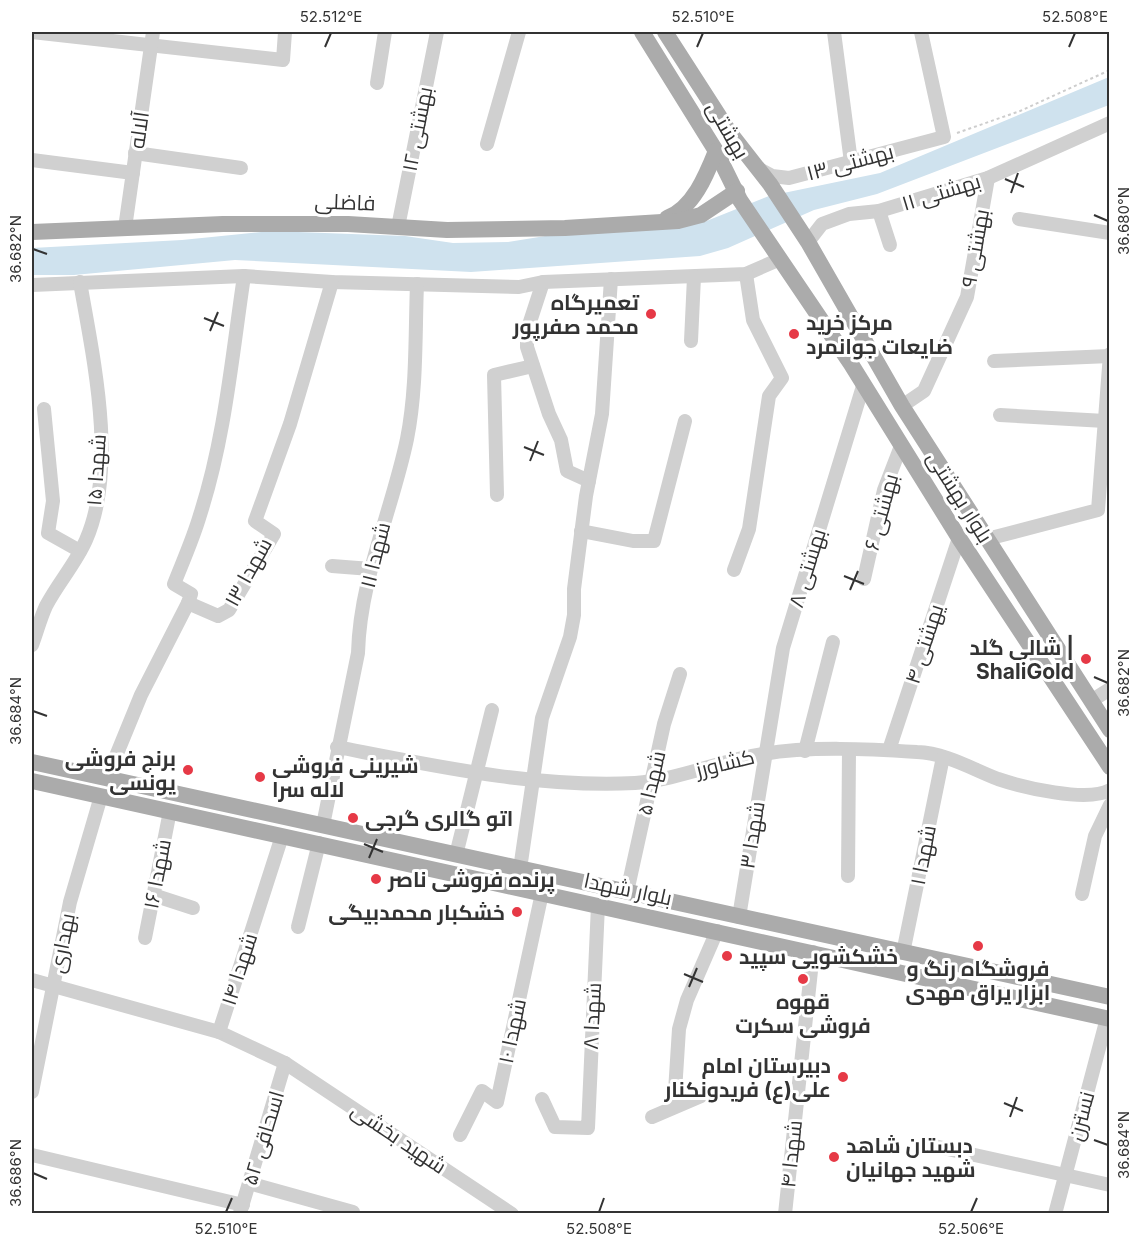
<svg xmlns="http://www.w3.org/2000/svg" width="1141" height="1245" font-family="Inter,Cairo,sans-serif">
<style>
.water{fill:#cfe2ee}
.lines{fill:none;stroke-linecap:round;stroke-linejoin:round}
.path{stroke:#cdcdcd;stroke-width:2;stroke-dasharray:3 3;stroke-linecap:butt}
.minor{stroke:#d0d0d0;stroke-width:14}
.major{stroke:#ababab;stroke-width:16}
.ticks{fill:none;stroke:#333;stroke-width:2}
.poi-dot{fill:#e63946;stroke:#fff;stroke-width:2}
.labels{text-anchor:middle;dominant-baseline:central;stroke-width:6;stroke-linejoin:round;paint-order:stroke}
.street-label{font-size:21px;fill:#333;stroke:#fff}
.poi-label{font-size:21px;font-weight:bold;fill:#333;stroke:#fff;text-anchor:start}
.neatline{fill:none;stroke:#333;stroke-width:2}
.ticks-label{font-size:15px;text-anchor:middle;fill:#333}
</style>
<rect width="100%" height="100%" fill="#fff"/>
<path class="water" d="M 1109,77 L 1109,105 L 877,194 L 814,210 L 728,248 L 700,256 L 471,272 L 235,260 L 74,275 L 32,275 L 32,248 L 182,240 L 271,231 L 405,236 L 453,243 L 508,242 L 564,233 L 704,222 L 769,196 L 880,173 Z"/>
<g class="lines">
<path class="path" d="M 957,133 L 1020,111 L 1110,70"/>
<g class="minor">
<path d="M 32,32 L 283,60 L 285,32"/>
<path d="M 834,32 L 851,162"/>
<path d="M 377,83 L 385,32"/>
<path d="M 487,144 L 519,32"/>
<path d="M 135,153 L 241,168"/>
<path d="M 32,160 L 133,173"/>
<path d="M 759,169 L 772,176 L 789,178 L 944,137 L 921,32"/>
<path d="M 879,211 L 890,245"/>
<path d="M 1019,219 L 1110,233"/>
<path d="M 398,227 L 437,32"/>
<path d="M 125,228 L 153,32"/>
<path d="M 808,242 L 822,224 L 849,214 L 879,211 L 988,178 L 1110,123"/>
<path d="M 543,282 L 527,331 L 527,347 L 549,414 L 561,440 L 567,471 L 589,481"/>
<path d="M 32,285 L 244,276 L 332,282 L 519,287 L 543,282 L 746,274 L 780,259"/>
<path d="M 691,341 L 694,277"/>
<path d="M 994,361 L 1110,356"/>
<path d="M 902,406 L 924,391 L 967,297 L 988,178"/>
<path d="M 44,409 L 53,501 L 48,533 L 80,551"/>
<path d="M 1000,415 L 1105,421"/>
<path d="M 497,495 L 494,375 L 533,366"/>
<path d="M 581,531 L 633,541 L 654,541 L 685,421"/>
<path d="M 987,539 L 1098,510 L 1110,354"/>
<path d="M 332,566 L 371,569"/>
<path d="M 734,570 L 749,529 L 769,396 L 782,378 L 753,320 L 746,274"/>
<path d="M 864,579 L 884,490 L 901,446"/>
<path d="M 188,603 L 191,594 L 174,584 C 183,561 193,539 200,515 C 225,438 232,356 244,276"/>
<path d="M 32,645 C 37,632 40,619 46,606 C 58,583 76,563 86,540 C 118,467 93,357 80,282"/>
<path d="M 1091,701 L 1110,689"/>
<path d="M 337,747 C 435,766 535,788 635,783 C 677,780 719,761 763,754 C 810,746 869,749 917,752 C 946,753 972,769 998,779 C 1022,787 1087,803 1110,790"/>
<path d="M 889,750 L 959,538"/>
<path d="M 805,751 L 833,642"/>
<path d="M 107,778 L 141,695 L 188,603 L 218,616 L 229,610 L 274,534 L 255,521 L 290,424 L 332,282"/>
<path d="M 323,825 L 358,653 C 360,578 392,511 407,439 C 417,389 415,335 417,284"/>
<path d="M 282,836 L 219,1032 L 285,1063 L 512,1214"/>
<path d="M 456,855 L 492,710"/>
<path d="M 520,869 L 542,718 L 570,637 L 574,615 L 574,589 L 586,496 L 602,414 L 611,279"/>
<path d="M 848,876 L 849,750"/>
<path d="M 627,892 L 664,724 L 680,674"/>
<path d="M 1082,894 L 1095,836 L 1110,805"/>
<path d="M 153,895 L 193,908"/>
<path d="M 739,917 L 783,648 L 863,386"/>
<path d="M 298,927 L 319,843"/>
<path d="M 145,938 L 170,811"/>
<path d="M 903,953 L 943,757"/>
<path d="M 32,980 L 219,1032"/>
<path d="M 32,1092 L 70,902 L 101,796"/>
<path d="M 542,1099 L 555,1127 L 588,1128 L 598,905"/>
<path d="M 674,1107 L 679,1029 L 687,1000 L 717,931"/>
<path d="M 652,1117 L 701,1096"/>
<path d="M 460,1135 L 482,1091 L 497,1102 L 542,893"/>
<path d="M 925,1144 L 1110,1185"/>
<path d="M 32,1155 L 243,1205"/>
<path d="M 249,1183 L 353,1212"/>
<path d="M 240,1213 L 285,1063"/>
<path d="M 785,1214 L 813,952"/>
<path d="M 1055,1214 L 1107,1018"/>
</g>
<g class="major">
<path d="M 642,32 L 716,151 L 740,200 L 851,364 L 959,538 L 1110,767"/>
<path d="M 665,32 L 730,133 L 770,184 L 808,242 L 902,406 L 1110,730"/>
<path d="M 667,218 C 693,208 706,176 716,151"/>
<path d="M 32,232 L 223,224 L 348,224 L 447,230 L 565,228 L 678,221 L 701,215 L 737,191"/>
<path d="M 32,762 L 1110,997"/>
<path d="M 32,781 L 1110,1019"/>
</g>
</g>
<path class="ticks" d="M 325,47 L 331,33M 697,47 L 703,33M 1069,47 L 1075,33M 1005,179 L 1024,187M 1011,193 L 1018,173M 1094,215 L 1108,221M 33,249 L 47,254M 204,318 L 224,326M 210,331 L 218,312M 524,447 L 544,455M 530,461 L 538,441M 844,576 L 864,584M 850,590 L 858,571M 1094,677 L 1108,683M 33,711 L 47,716M 364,844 L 383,852M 369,858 L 377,839M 684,974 L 703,982M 689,987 L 697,968M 1004,1103 L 1023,1111M 1010,1117 L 1017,1097M 1094,1140 L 1108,1145M 33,1173 L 47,1179M 226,1212 L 232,1198M 599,1212 L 604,1198M 971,1212 L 977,1198"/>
<g class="poi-dot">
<circle cx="651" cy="314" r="6"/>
<circle cx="794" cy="334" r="6"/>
<circle cx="1086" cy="659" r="6"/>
<circle cx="188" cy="770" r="6"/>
<circle cx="260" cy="777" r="6"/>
<circle cx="353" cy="818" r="6"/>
<circle cx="376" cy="879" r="6"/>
<circle cx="517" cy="912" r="6"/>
<circle cx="978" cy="946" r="6"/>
<circle cx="727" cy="956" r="6"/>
<circle cx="803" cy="979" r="6"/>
<circle cx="843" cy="1077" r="6"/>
<circle cx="834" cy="1157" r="6"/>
</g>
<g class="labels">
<g class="street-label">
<text transform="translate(417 129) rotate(-79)">بهشتی ۱۲</text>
<text transform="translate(139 130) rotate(-82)">آلاله</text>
<text transform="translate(728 130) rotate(60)">بهشتی</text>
<text transform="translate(850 162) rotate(-15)">بهشتی ۱۳</text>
<text transform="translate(941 192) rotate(-17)">بهشتی ۱۱</text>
<text transform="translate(345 202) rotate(2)">فاضلی</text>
<text transform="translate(975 248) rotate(-80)">بهشتی ۹</text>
<text transform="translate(96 470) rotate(-86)">شهدا ۱۵</text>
<text transform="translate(960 497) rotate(58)">بلوار بهشتی</text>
<text transform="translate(881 512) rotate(-75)">بهشتی ۶</text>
<text transform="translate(375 555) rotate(-76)">شهدا ۱۱</text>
<text transform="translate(807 568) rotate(-73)">بهشتی ۸</text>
<text transform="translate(248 572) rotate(-61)">شهدا ۱۳</text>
<text transform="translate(924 644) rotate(-72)">یهشتی ۴</text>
<text transform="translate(725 763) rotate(-14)">کشاورز</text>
<text transform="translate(651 783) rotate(-77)">شهدا ۵</text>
<text transform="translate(752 835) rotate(-81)">شهدا ۳</text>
<text transform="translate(923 855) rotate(-79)">شهدا ۱</text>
<text transform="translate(157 874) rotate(-79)">شهدا ۱۶</text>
<text transform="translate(628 889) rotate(12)">بلوار شهدا</text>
<text transform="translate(62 943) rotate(-79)">بهداری</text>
<text transform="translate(239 969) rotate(-72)">شهدا ۱۴</text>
<text transform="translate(592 1016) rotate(-87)">شهدا ۸</text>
<text transform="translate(512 1031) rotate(-78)">شهدا ۱۰</text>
<text transform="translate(1081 1116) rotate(-75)">نسترن</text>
<text transform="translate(263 1138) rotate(-73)">اسحاقی ۵۲</text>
<text transform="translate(399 1138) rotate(34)">شهید بخشی</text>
<text transform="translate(791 1154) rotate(-84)">شهدا ۴</text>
</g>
<g class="poi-label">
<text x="639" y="302" text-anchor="end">تعمیرگاه<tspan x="639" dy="24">محمد صفرپور</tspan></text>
<text x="806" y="322">مرکز خرید<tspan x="806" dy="24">ضایعات جوانمرد</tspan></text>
<text x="1074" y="647" text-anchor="end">شالی گلد |<tspan x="1074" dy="24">ShaliGold</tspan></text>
<text x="176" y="758" text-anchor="end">برنج فروشی<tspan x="176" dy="24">یونسی</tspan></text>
<text x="272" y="765">شیرینی فروشی<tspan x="272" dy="24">لاله سرا</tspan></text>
<text x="365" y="818">اتو گالری گرجی</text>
<text x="388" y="879">پرنده فروشی ناصر</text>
<text x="505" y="912" text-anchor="end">خشکبار محمدبیگی</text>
<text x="739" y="956">خشکشویی سپید</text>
<text x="978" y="968" text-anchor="middle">فروشگاه رنگ و<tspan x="978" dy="24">ابزار یراق مهدی</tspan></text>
<text x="803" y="1001" text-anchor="middle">قهوه<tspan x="803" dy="24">فروشی سکرت</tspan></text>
<text x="831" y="1065" text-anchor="end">دبیرستان امام<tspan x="831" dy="24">علی(ع) فریدونکنار</tspan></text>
<text x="846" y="1145">دبستان شاهد<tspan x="846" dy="24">شهید جهانیان</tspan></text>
</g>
</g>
<rect width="1141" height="1245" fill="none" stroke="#ffffff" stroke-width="66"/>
<rect x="33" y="33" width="1075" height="1179" class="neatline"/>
<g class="ticks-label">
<text x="331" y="22">52.512°E</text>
<text x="703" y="22">52.510°E</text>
<text x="1075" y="22">52.508°E</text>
<text transform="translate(1124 221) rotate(-90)" y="5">36.680°N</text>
<text transform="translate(16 249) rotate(-90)" y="5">36.682°N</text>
<text transform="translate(1124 683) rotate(-90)" y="5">36.682°N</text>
<text transform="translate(16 711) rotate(-90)" y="5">36.684°N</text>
<text transform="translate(1124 1145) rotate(-90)" y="5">36.684°N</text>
<text transform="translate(16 1173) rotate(-90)" y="5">36.686°N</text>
<text x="226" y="1234">52.510°E</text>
<text x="599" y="1234">52.508°E</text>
<text x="971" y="1234">52.506°E</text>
</g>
</svg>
